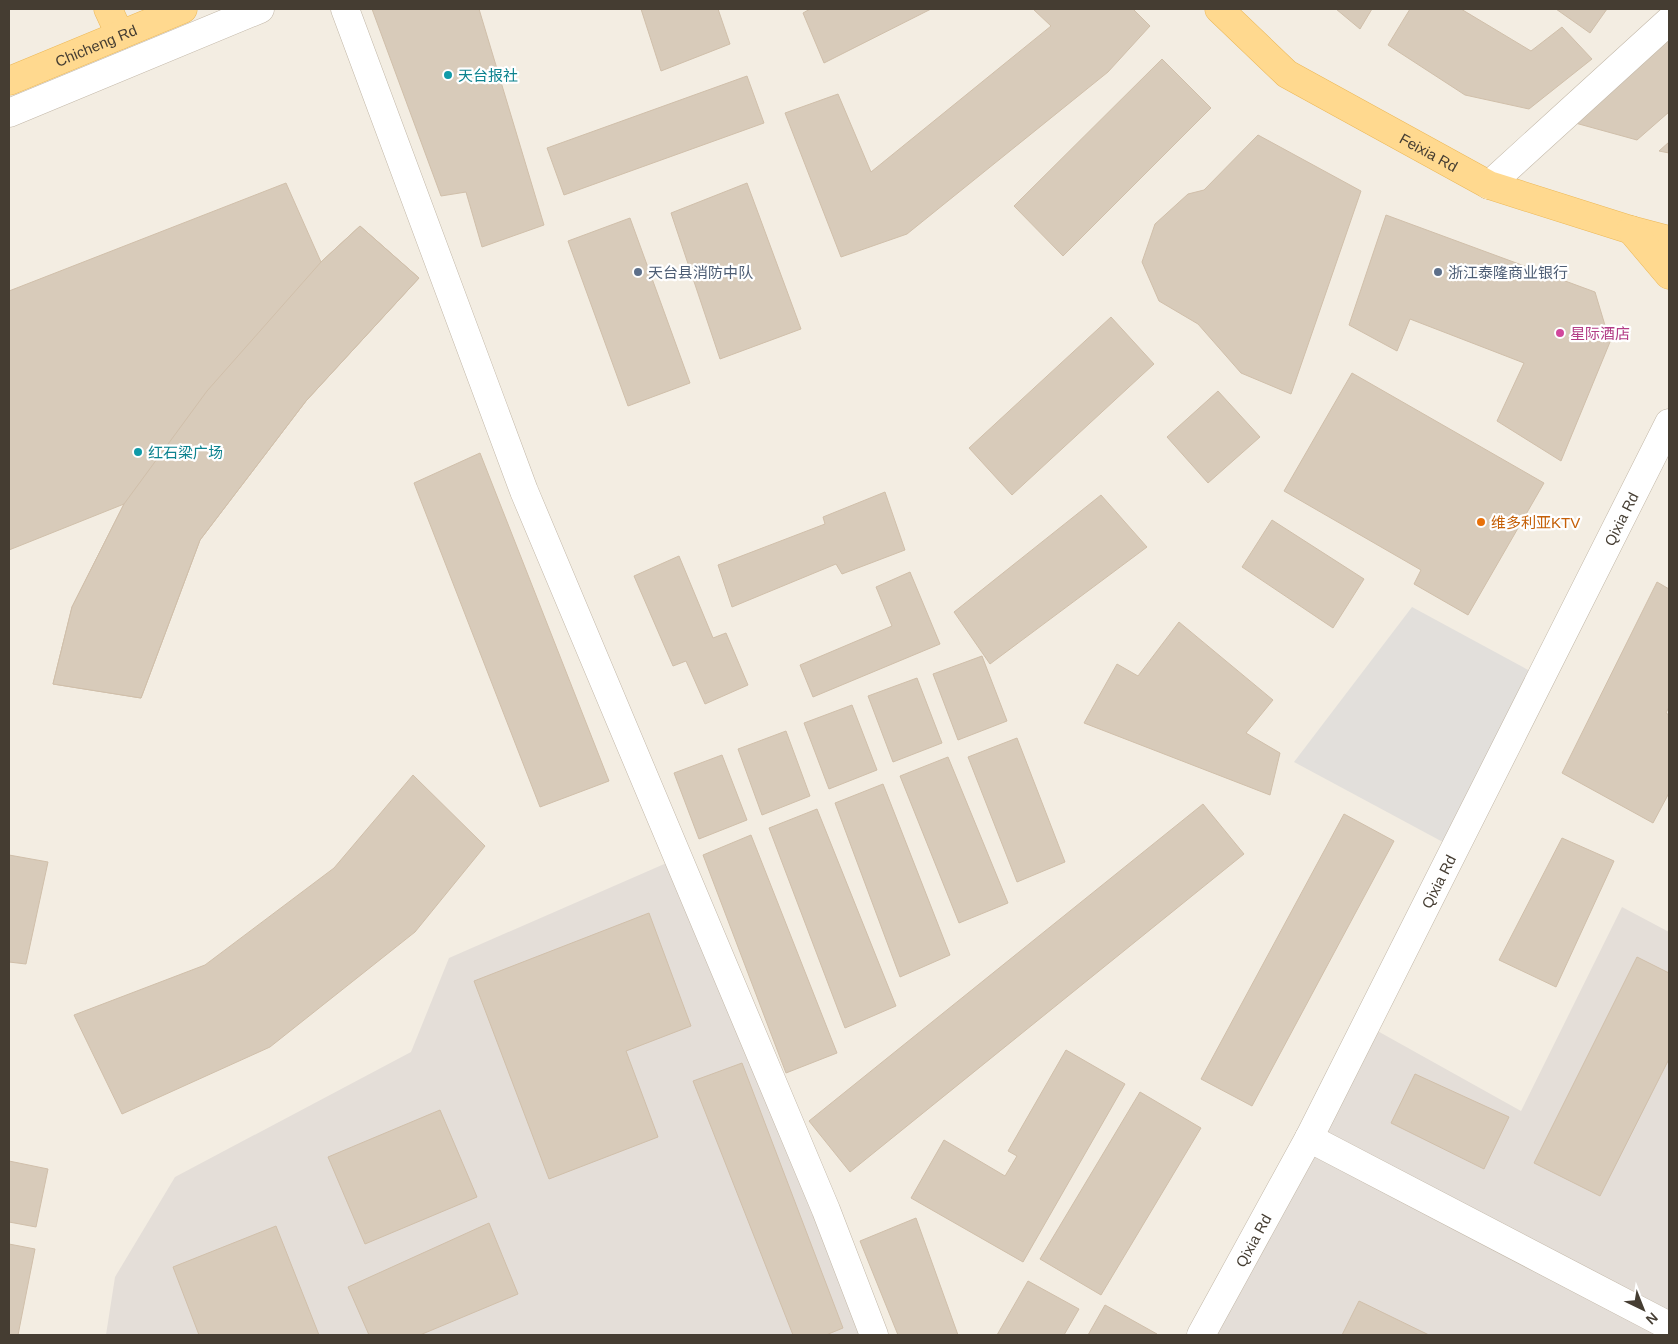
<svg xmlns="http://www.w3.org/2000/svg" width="1678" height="1344" font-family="Helvetica,'Noto Sans SC',sans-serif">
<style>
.industrial{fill:#e4ded8}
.parking{fill:#e2dfdb}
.building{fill:#d8cbba;stroke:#d0bfaa}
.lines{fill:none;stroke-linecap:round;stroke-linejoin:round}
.minor-casing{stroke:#c2b7a7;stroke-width:29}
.major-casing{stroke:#ecb857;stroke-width:29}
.minor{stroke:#fff;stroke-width:28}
.major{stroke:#ffd98f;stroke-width:28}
.culture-dot{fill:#0f9aa8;stroke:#fff;stroke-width:2}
.service-dot{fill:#5c6f8a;stroke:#fff;stroke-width:2}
.hotel-dot{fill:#d1479c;stroke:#fff;stroke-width:2}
.food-dot{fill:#e8710a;stroke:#fff;stroke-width:2}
.labels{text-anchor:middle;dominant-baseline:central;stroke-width:4.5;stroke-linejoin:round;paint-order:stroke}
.street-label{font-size:15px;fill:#453d32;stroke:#fff}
.culture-label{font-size:15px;fill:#0d838f;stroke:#fff;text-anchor:start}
.service-label{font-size:15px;fill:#4e5e75;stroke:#fff;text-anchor:start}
.hotel-label{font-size:15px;fill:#b23c85;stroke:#fff;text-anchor:start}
.food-label{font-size:15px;fill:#c56008;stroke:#fff;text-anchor:start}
</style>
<rect width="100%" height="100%" fill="#f3ede2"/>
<g class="industrial">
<path d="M 678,858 L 869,1335 L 106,1335 L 115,1277 L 175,1177 L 411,1052 L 449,958 Z"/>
<path d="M 1622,907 L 1669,932 L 1669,1335 L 1201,1335 L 1365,1024 L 1521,1111 Z"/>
</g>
<path class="parking" d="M 1412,607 L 1541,677 L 1454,848 L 1294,762 Z"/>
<g class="building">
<path d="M 372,9 L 479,9 L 544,225 L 482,247 L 466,192 L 441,196 Z"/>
<path d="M 641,9 L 718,9 L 730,44 L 661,71 Z"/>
<path d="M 810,9 L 931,9 L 824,63 L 803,13 Z"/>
<path d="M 1033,9 L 1133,9 L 1150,26 L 1108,72 L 907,234 L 841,257 L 785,113 L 838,94 L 871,172 L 1051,26 Z"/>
<path d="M 1336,9 L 1372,9 L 1360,29 Z"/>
<path d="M 1410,9 L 1461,9 L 1531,51 L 1562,27 L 1592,59 L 1529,109 L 1465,95 L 1388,45 Z"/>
<path d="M 1556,9 L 1607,9 L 1590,33 Z"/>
<path d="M 1669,34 L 1669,112 L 1637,140 L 1568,121 Z"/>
<path d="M 1162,59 L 1211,108 L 1063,256 L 1014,206 Z"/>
<path d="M 747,76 L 764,123 L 564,195 L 547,148 Z"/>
<path d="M 1258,135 L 1361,191 L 1291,394 L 1241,373 L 1198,324 L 1159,301 L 1142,262 L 1155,224 L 1188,194 L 1204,190 Z"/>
<path d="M 1669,142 L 1669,153 L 1659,151 Z"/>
<path d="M 286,183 L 321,262 L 360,226 L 419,278 L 306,401 L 200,540 L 141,698 L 53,684 L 72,607 L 124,504 L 9,550 L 9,291 Z"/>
<path d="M 747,183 L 801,329 L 720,359 L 671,213 Z"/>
<path d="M 1386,215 L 1595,292 L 1610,342 L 1561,461 L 1497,421 L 1524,363 L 1410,319 L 1397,351 L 1349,325 Z"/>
<path d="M 630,218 L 690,383 L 628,406 L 568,241 Z"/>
<path d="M 360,226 L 419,278 L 306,401 L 200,540 L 141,698 L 53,684 L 72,607 L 124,504 L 207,391 L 321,262 Z"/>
<path d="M 1111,317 L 1154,364 L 1012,495 L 969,448 Z"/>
<path d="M 1352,373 L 1544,483 L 1468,615 L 1414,584 L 1421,570 L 1284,491 Z"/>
<path d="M 1218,391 L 1260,437 L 1208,483 L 1167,437 Z"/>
<path d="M 480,453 L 609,781 L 540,807 L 414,483 Z"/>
<path d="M 885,492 L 905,550 L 842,574 L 836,564 L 732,607 L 718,565 L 825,524 L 823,517 Z"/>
<path d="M 1101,495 L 1147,547 L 990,664 L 954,612 Z"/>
<path d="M 1272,520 L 1364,579 L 1333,628 L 1242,567 Z"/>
<path d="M 679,556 L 713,638 L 726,633 L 748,685 L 705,704 L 686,661 L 673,666 L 634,576 Z"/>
<path d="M 910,572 L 940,644 L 813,697 L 800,665 L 892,626 L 876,587 Z"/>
<path d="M 1657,582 L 1669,589 L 1669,707 L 1666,713 L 1669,715 L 1669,793 L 1653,823 L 1562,773 Z"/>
<path d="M 1179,622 L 1273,700 L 1246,733 L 1280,753 L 1270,795 L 1084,723 L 1117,664 L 1138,676 Z"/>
<path d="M 982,656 L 1007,721 L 958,740 L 933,674 Z"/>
<path d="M 917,678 L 942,743 L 893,762 L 868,696 Z"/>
<path d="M 852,705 L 877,770 L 829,789 L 804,723 Z"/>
<path d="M 786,731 L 810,796 L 762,815 L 738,749 Z"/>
<path d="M 1017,738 L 1065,862 L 1017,882 L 968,757 Z"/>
<path d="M 722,755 L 747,820 L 699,839 L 674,773 Z"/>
<path d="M 948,757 L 1008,903 L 959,923 L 900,776 Z"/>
<path d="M 413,775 L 485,846 L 415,932 L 270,1047 L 122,1114 L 74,1015 L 205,965 L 334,868 Z"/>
<path d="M 883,784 L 950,955 L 900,977 L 835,803 Z"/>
<path d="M 1203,804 L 1244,854 L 850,1172 L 809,1121 Z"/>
<path d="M 817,809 L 896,1006 L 845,1028 L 769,828 Z"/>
<path d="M 1344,814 L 1394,841 L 1252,1106 L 1201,1079 Z"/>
<path d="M 751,835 L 837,1053 L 786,1073 L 703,855 Z"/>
<path d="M 1562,838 L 1614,861 L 1556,987 L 1499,960 Z"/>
<path d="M 9,855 L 48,862 L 26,964 L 9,962 Z"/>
<path d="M 649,913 L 691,1026 L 626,1051 L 658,1137 L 549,1179 L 474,981 Z"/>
<path d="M 1637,957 L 1669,973 L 1669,1059 L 1600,1196 L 1534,1163 Z"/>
<path d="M 1066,1050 L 1125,1084 L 1023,1262 L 911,1198 L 944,1140 L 1005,1176 L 1017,1156 L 1008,1151 Z"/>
<path d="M 742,1063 L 843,1328 L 826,1335 L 793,1335 L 693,1081 Z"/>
<path d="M 1415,1074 L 1509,1117 L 1484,1169 L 1391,1123 Z"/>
<path d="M 1140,1092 L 1201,1128 L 1101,1295 L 1040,1259 Z"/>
<path d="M 440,1110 L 477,1197 L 365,1244 L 328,1157 Z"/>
<path d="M 9,1161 L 48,1169 L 36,1227 L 9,1222 Z"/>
<path d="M 916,1218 L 958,1335 L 898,1335 L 860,1241 Z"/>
<path d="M 489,1223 L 518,1294 L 420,1335 L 369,1335 L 348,1287 Z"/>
<path d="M 276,1226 L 319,1335 L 199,1335 L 173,1267 Z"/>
<path d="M 9,1244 L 35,1249 L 18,1335 L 9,1335 Z"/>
<path d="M 1028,1281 L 1079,1309 L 1064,1335 L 997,1335 Z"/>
<path d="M 1359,1301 L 1429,1335 L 1342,1335 Z"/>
<path d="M 1105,1305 L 1157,1334 L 1157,1335 L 1088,1335 Z"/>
</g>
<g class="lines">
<defs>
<g id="minor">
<path d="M 345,9 L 524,491 L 826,1210 L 874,1335"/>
<path d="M 9,113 L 260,9"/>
<path d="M 1489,185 L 1669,21"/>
<path d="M 1309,1138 L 1669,1326"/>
<path id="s1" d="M 1201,1335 L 1309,1138 L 1669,423"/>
</g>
<g id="major">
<path d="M 108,9 L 120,35"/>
<path id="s2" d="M 1219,9 L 1287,74 L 1489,185 L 1631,230 L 1669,240"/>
<path id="s3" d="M 9,81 L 183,9"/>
<path d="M 1631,230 L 1669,275"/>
</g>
</defs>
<use href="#minor" class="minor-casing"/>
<use href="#major" class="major-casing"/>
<use href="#minor" class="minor"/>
<use href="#major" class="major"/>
</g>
<g class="culture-dot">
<circle cx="448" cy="75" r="5"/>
<circle cx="138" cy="452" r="5"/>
</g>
<g class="service-dot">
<circle cx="638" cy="272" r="5"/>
<circle cx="1438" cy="272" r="5"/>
</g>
<circle class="hotel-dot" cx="1560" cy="333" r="5"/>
<circle class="food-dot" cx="1481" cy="522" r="5"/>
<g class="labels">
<g class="street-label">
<text stroke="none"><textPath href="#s3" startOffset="94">Chicheng Rd</textPath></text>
<text stroke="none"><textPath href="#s2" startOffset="256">Feixia Rd</textPath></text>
<text stroke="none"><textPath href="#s1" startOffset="918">Qixia Rd</textPath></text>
<text stroke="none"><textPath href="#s1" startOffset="512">Qixia Rd</textPath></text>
<text stroke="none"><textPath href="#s1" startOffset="108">Qixia Rd</textPath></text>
</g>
<g class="culture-label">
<text x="458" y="75">天台报社</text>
<text x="148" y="452">红石梁广场</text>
</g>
<g class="service-label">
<text x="648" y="272">天台县消防中队</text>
<text x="1448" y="272">浙江泰隆商业银行</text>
</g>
<g class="hotel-label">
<text x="1570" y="333">星际酒店</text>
</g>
<g class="food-label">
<text x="1491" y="522">维多利亚KTV</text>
</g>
</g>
<rect width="1678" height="1344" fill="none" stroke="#453d32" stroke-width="20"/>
<g transform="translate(1643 1309) rotate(137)" stroke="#ffffff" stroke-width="4" paint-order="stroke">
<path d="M0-4L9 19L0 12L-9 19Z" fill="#453d32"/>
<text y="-8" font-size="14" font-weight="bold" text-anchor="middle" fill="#453d32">N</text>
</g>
</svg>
